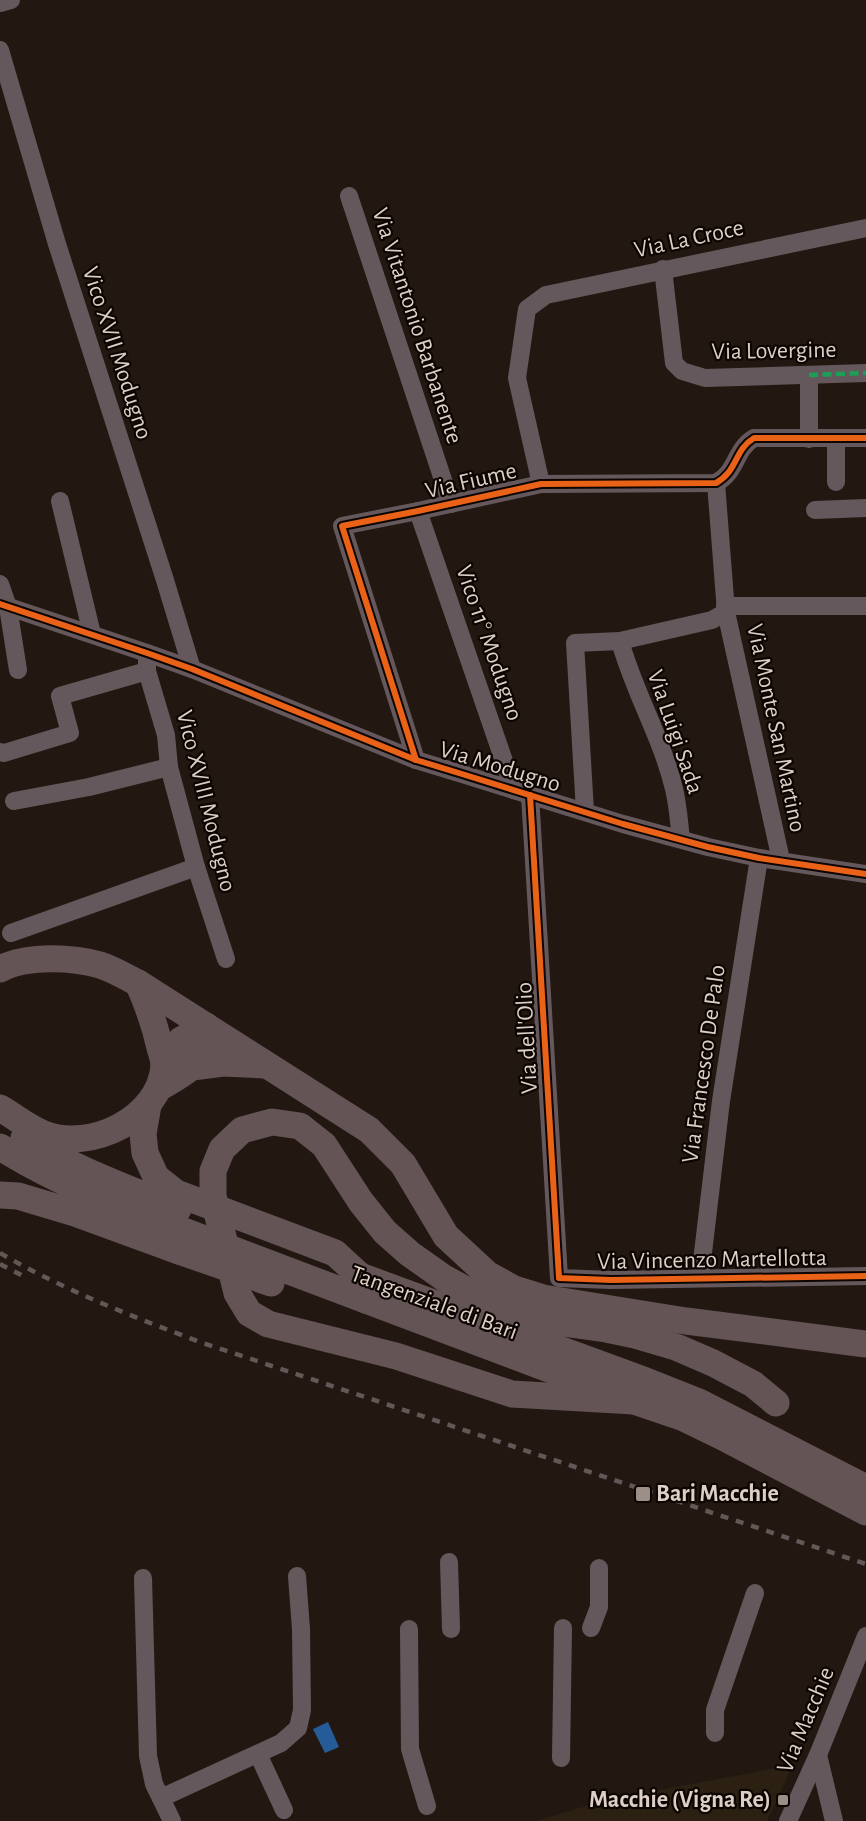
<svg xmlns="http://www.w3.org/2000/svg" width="866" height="1821" font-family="'Alegreya Sans',sans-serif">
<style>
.commercial{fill:#2b2012}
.water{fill:#265b9a}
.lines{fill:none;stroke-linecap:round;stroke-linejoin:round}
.minor{stroke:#65585c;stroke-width:18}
.highway{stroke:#645456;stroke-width:27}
.rail{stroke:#625857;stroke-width:4.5;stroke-dasharray:8 8;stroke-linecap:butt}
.highway-bridge{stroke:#645456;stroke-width:27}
.quiet{stroke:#1a9f57;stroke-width:4.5;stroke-dasharray:9 4.5;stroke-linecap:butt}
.cycleway-casing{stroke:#0c0502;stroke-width:10}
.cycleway{stroke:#ea6118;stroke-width:6}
.poi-dot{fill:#9c8f87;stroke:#0c0502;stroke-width:2}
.labels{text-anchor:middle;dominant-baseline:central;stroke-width:4.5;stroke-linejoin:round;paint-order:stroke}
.street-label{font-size:24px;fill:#ddcfc6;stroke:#0c0502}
.poi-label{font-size:24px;font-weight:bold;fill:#ddcfc6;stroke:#0c0502;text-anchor:start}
</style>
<rect width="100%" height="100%" fill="#231811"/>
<path class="commercial" d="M 793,1765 L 767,1821 L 536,1821 L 606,1800 Z"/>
<path class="water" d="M 328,1722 L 339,1747 L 325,1753 L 313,1729 Z"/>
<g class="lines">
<g class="minor">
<path d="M 0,3 L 11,0"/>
<path d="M 0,50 L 57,244 L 164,577 L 192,669"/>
<path d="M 349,196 L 451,504"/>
<path d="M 663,269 L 674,363 L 682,371 L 705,378 L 866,373"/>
<path d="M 809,375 L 809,439"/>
<path d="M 836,482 L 836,439"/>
<path d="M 716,483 L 726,612 L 781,860"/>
<path d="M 541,484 L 517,378 L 527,309 L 546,295 L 866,228"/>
<path d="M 60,501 L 92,634"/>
<path d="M 815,510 L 866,508"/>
<path d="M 418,511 L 514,790"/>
<path d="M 0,584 L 8,607 L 18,670"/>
<path d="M 0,604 L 147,653 L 192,669 L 416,760 L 462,774 L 623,824 L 708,847 L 759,858 L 866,874"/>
<path d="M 725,606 L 866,606"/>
<path d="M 620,641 C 634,692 662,738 674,789 C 678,805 679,823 681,839"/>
<path d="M 147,653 L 147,671 L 166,735 L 169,767 L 196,867 L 226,959"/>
<path d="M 0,752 L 4,753 L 70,733 L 60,696 L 147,671"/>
<path d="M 416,760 L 342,526 L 418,511 L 541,484 L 716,483 C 738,471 734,450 754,438 L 866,438"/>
<path d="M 530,795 L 559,1278 L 611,1280 L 866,1276"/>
<path d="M 14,801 L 89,787 L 169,767"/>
<path d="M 585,811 L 575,643 L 620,641 L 712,620 L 726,612"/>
<path d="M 11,933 L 196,867"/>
<path d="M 700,1278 L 721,1101 L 759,858"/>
<path d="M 449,1562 L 451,1629"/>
<path d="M 143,1578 L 148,1756 L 154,1784 L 172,1821"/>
<path d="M 591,1628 L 599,1607 L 599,1568"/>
<path d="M 409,1629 L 410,1749 L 427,1806"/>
<path d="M 715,1733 L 715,1710 L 755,1593"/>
<path d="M 258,1754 L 284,1810"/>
<path d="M 818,1755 L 834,1821"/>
<path d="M 561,1758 L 563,1628"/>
<path d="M 161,1798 L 281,1743 L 298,1728 L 302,1710 L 301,1629 L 297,1576"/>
<path d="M 788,1821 L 818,1755 L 866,1636"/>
</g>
<g class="highway">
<path d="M 0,969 C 26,955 72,957 100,965 C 113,969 126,977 138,983 L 369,1130 L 403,1164 L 446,1236 L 487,1274 L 514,1289 L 543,1298 L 686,1321 L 866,1344"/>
<path d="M 164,1065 L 181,1040 L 206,1026"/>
<path d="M 192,1067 L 223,1063 L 265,1065"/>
<path d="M 159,1088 C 177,1077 203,1065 207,1041 C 208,1037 206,1031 206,1026"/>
<path d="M 148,1105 L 143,1134 L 145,1153 L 156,1177 L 176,1193"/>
<path d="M 0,1108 C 14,1116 29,1128 44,1134 C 90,1152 160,1119 164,1066 C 164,1061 162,1054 160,1048 C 155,1025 148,1005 138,983"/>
<path d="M 24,1138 C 71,1168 127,1188 178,1209"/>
<path d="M 0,1147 C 56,1182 117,1206 178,1229"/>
<path d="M 0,1195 L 18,1196 L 75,1213 L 179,1251"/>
<path d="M 360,1276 L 646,1381 L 699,1402 L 866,1488"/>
<path d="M 366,1300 L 634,1401 L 684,1418 L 721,1436 L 866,1512"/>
<path d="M 634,1401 L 512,1394 L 396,1356 L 268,1324 L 249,1313 L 237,1293 L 213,1196 L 213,1171 L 222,1149 L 242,1130 L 272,1122 L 300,1126 L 324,1145 L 361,1202 L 385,1232 L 410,1254 L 444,1278 L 481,1298 L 548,1321 L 606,1329 L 635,1335 L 676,1347 L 713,1363 L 753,1384 L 776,1403"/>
</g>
<g class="rail">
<path d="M 0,1253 C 64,1290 131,1316 200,1342 L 866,1564"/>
<path d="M 0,1264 L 23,1276"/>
</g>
<g class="highway-bridge">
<path d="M 176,1193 L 335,1253 L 360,1276"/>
<path d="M 178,1229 L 366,1300"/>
<path d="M 179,1251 L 271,1283"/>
</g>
<path class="quiet" d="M 809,375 L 866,373"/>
<defs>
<g id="cycleway">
<path d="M 0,604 L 147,653 L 192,669 L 416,760 L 462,774 L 623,824 L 708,847 L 759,858 L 866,874"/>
<path d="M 416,760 L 342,526 L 418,511 L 541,484 L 716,483 C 738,471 734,450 754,438 L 866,438"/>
<path d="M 530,795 L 559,1278 L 611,1280 L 866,1276"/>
</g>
</defs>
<use href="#cycleway" class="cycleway-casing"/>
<use href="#cycleway" class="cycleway"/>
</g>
<g class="poi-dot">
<rect x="635" y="1486" width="16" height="16" rx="3"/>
<rect x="777" y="1794" width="12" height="12" rx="3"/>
</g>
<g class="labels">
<g class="street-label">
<text transform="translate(689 239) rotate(-12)">Via La Croce</text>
<text transform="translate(417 326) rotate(72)">Via Vitantonio Barbanente</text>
<text transform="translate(774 351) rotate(-1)">Via Lovergine</text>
<text transform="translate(117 353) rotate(72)">Vico XVII Modugno</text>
<text transform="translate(471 481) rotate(-13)">Via Fiume</text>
<text transform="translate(489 643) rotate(71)">Vico 11° Modugno</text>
<text transform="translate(776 728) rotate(78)">Via Monte San Martino</text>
<text transform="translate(675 732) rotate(71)">Via Luigi Sada</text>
<text transform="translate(500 767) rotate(17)">Via Modugno</text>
<text transform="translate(206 801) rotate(76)">Vico XVIII Modugno</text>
<text transform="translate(527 1038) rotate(-93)">Via dell'Olio</text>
<text transform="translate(704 1064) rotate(-82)">Via Francesco De Palo</text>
<text transform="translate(712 1260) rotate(-1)">Via Vincenzo Martellotta</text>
<text transform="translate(434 1303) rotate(20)">Tangenziale di Bari</text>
<text transform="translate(806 1720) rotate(-67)">Via Macchie</text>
</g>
<g class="poi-label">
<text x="656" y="1494">Bari Macchie</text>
<text x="771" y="1800" text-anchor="end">Macchie (Vigna Re)</text>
</g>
</g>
</svg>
